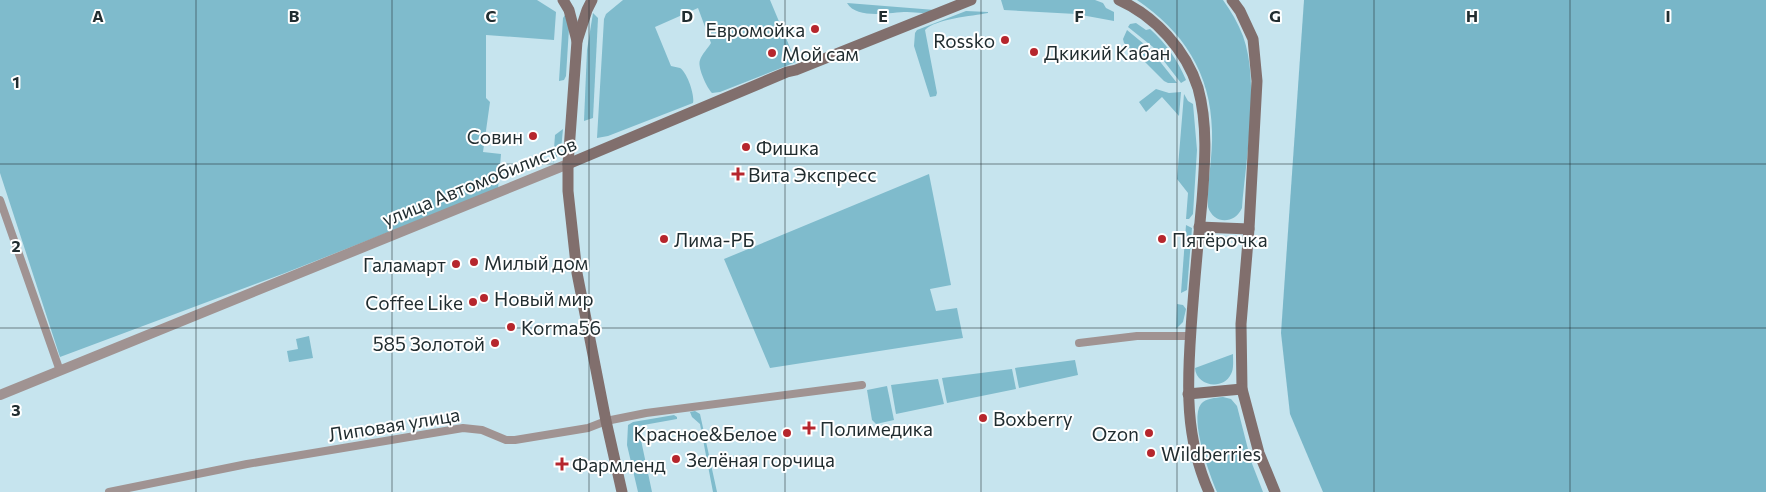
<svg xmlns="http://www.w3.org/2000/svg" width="1766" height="492" font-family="Commissioner,sans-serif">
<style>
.green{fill:#7fbbcc}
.forest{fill:#78b6c8}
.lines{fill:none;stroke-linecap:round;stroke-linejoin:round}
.minor{stroke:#a09392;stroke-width:8}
.tertiary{stroke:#a09392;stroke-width:10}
.secondary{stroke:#816f6d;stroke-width:11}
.grid{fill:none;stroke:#212d30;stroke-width:1;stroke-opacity:0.55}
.poi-dot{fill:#b6262d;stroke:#fff;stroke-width:2}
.labels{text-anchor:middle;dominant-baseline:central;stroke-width:4;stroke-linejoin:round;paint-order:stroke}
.poi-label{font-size:19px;fill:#212d30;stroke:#fff;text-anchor:start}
.street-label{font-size:19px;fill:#212d30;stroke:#fff}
.grid-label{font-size:16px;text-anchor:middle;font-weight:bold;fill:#212d30;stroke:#fff;stroke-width:4;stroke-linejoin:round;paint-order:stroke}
</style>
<rect width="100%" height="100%" fill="#c6e4ee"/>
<g class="green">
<path d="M 0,0 L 537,0 L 556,12 L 554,40 L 486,35 L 486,98 L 490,102 L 483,152 L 501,154 L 498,189 L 285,273 L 60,357 L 0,173 Z"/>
<path d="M 623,0 L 770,0 L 796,62 L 720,92 L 712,93 C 707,88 697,67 700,60 C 702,54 708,48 711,43 L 698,8 L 655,27 L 671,66 C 674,67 677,67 680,68 C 687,72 695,95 693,103 L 608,136 L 597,138 L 604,19 L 606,14 Z"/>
<path d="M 1001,0 L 1095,0 L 1103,3 L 1106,8 L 1114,12 L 1114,21 L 1076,14 L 1004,10 Z"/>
<path d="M 1137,0 L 1223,0 C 1231,11 1238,23 1243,36 C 1260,83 1246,158 1242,208 C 1235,224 1214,225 1208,207 C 1207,182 1213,156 1212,131 C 1211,73 1183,31 1137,0 Z"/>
<path d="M 847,3 L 935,10 C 924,15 918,12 907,12 C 891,12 857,20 847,3 Z"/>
<path d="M 966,11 L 988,12 L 988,13 C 972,16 935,19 925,30 L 937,93 L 936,96 L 930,97 L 914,46 L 915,33 L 917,30 Z"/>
<path d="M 593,13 L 598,18 L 593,118 L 584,121 L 587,50 Z"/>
<path d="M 565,15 L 569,28 L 566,76 L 564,80 L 559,81 L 563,18 Z"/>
<path d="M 1136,23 L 1146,30 L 1150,29 C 1166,43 1178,61 1186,80 L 1181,83 L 1153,47 L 1128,27 L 1130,24 Z"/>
<path d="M 1127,30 L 1150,49 L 1177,83 L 1168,83 L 1164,81 L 1138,55 L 1124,43 L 1123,39 Z"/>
<path d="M 1156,89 L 1169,93 L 1181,92 L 1179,116 L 1162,97 L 1146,112 L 1139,102 Z"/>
<path d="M 1184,94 L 1188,101 L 1193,104 L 1197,150 L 1193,214 L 1189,219 L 1186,219 L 1188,193 L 1177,179 Z"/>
<path d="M 563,129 L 561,150 L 553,163 L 555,135 Z"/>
<path d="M 929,174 L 951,285 L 930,289 L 936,311 L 957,308 L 963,338 L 770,368 L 724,259 Z"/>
<path d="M 1186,225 L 1192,228 L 1187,290 L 1181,293 Z"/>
<path d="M 1177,304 L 1183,305 L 1186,309 L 1183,322 L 1176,329 Z"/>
<path d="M 309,336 L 313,358 L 289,362 L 287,351 L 298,349 L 296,339 Z"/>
<path d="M 1233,354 C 1233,361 1234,369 1231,374 C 1223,391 1196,386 1195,368 Z"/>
<path d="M 1075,360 L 1078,375 L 1019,388 L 1015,368 Z"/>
<path d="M 1012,369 L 1016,389 L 947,403 L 942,378 Z"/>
<path d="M 938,379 L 944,404 L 896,414 L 891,385 Z"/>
<path d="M 887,386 L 894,420 L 876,424 L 872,420 L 867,390 Z"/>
<path d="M 1223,397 L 1231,399 L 1237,406 L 1251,461 L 1263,492 L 1217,492 C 1210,476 1189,419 1201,404 C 1206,398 1215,398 1223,397 Z"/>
<path d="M 695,411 L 700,414 L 717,492 L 713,492 L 700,424 L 692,417 L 690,412 Z"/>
<path d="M 674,415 L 677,417 L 677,419 L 638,426 L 652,492 L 638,492 L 627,445 L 628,425 L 633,422 Z"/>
</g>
<path class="forest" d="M 1304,0 L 1766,0 L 1766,492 L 1323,492 L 1290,414 L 1281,333 Z"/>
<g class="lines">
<g class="minor">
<path d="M 0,200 L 60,371"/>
<path d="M 1079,343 L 1137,336 L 1190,336"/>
<path d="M 109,492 L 247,464 L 463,428 L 482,430 L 506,440 L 515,440 L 588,428 L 606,421 L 646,413 L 862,385"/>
</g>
<path class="tertiary" d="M 0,395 L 568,164"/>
<g class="secondary">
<path d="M 563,0 L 569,10 L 577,41"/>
<path d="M 592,0 L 587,10 L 577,41 L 568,164 L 568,191 L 577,273 L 606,421 L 622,492"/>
<path d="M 1119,0 C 1155,16 1186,50 1198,88 C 1208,124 1205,163 1202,201 C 1198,243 1194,286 1191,329 C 1187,386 1185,438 1209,492"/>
<path d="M 1232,0 L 1240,11 L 1253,39 L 1257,81 L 1249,229 L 1241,324 L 1242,389 L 1259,453 L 1275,492"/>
<path d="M 568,164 L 787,72 L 796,70 L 971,0"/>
<path d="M 1199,227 L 1249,229"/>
<path d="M 1188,394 L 1242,389"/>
</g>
</g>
<path class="grid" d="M 196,0 L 196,492M 392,0 L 392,492M 589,0 L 589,492M 785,0 L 785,492M 981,0 L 981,492M 1177,0 L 1177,492M 1374,0 L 1374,492M 1570,0 L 1570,492M 0,164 L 1766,164M 0,328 L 1766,328"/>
<g class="poi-dot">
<circle cx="815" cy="29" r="5"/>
<circle cx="1005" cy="40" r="5"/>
<circle cx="1034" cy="52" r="5"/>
<circle cx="772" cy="53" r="5"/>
<circle cx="533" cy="136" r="5"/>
<circle cx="746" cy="147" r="5"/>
<path d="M735.5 166.5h5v5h5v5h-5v5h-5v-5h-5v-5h5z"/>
<circle cx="664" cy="239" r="5"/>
<circle cx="1162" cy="239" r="5"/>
<circle cx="474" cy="262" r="5"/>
<circle cx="456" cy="264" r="5"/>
<circle cx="484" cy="298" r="5"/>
<circle cx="473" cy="302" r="5"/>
<circle cx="511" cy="327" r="5"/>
<circle cx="495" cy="343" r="5"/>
<circle cx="983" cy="418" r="5"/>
<path d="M806.5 420.5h5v5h5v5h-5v5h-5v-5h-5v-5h5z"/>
<circle cx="787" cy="433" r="5"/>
<circle cx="1149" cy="433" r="5"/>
<circle cx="1151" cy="453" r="5"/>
<circle cx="676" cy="459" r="5"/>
<path d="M559.5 456.5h5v5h5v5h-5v5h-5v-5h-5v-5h5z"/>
</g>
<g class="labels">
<g class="poi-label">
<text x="805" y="29" text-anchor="end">Евромойка</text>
<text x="995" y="40" text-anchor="end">Rossko</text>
<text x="1044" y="52">Дкикий Кабан</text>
<text x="782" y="53">Мой сам</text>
<text x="523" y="136" text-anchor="end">Совин</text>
<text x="756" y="147">Фишка</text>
<text x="748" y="174">Вита Экспресс</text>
<text x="674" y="239">Лима-РБ</text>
<text x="1172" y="239">Пятёрочка</text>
<text x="484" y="262">Милый дом</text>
<text x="446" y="264" text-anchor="end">Галамарт</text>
<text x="494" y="298">Новый мир</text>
<text x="463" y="302" text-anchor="end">Coffee Like</text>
<text x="521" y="327">Korma56</text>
<text x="485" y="343" text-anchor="end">585 Золотой</text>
<text x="993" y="418">Boxberry</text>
<text x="820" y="428">Полимедика</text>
<text x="777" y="433" text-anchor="end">Красное&amp;Белое</text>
<text x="1139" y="433" text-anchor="end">Ozon</text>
<text x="1161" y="453">Wildberries</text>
<text x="686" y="459">Зелёная горчица</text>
<text x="572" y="464">Фармленд</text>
</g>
<g class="street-label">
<text transform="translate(479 181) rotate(-22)">улица Автомобилистов</text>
<text transform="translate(394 424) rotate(-9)">Липовая улица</text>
</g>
</g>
<g class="grid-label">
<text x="98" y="22">A</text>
<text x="294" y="22">B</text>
<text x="491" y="22">C</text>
<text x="687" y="22">D</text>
<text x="883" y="22">E</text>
<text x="1079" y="22">F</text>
<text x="1275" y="22">G</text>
<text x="1472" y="22">H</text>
<text x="1668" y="22">I</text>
<text x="16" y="88">1</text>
<text x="16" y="252">2</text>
<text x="16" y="416">3</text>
</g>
</svg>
